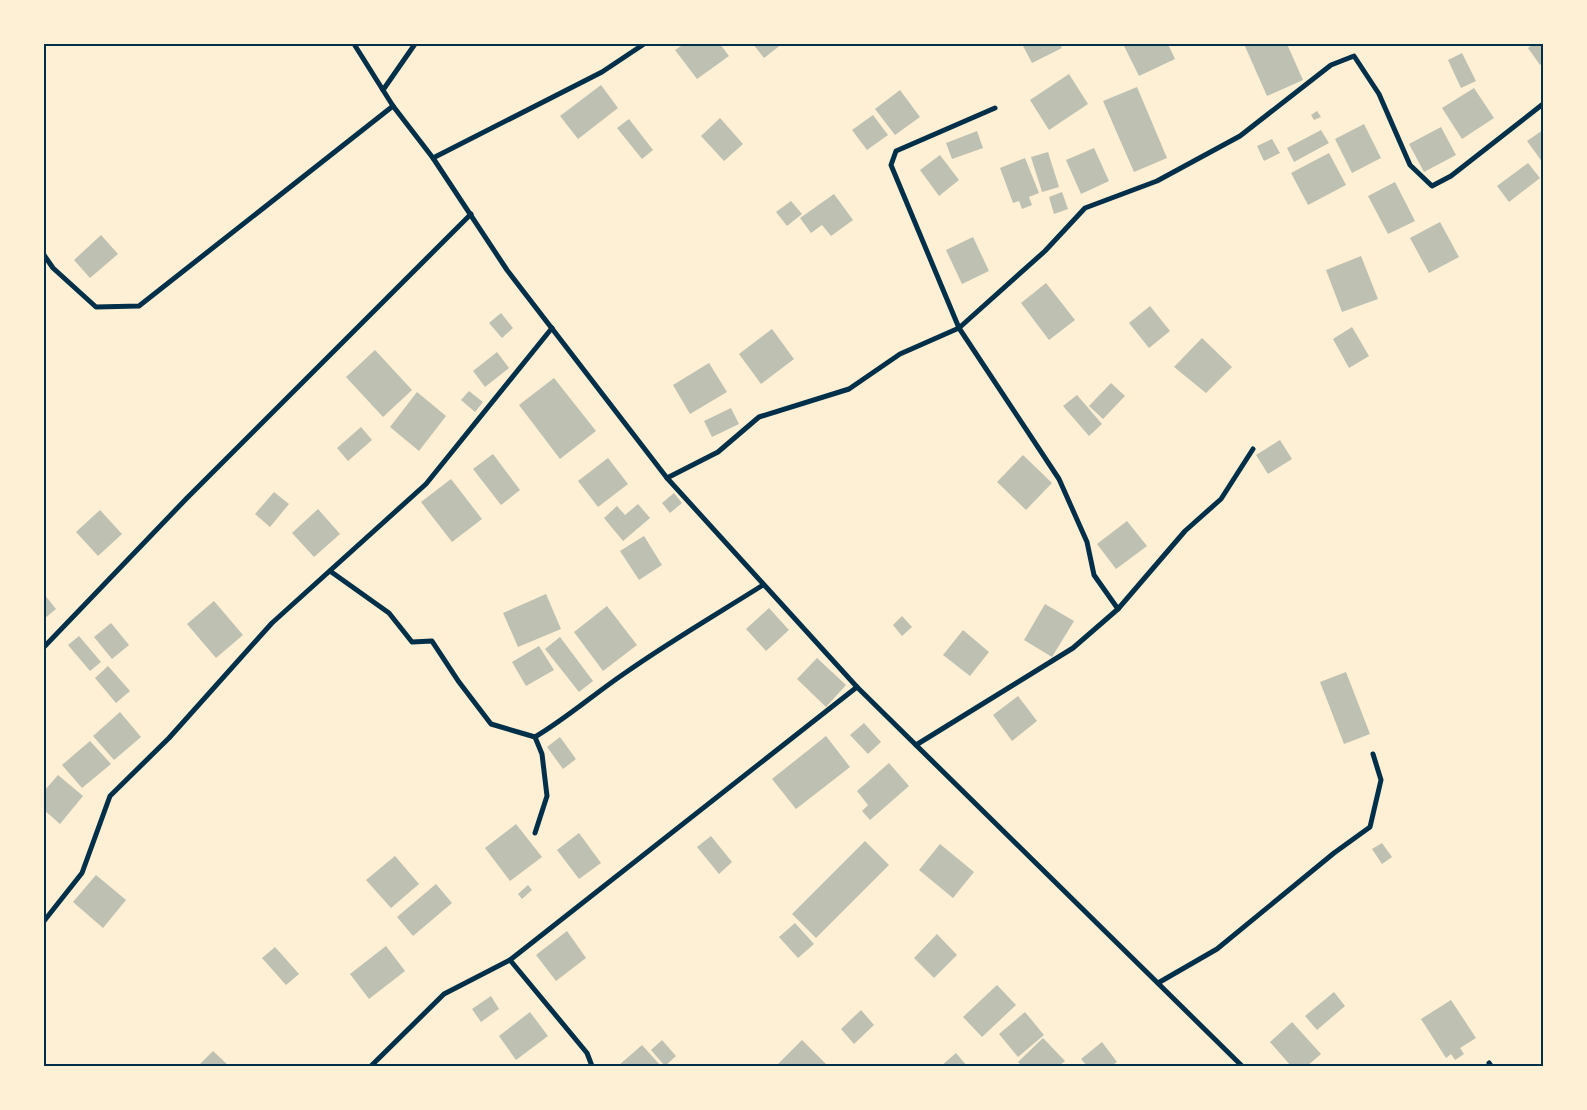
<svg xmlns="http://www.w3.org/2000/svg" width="1587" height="1110" font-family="'Fira Sans',sans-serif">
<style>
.building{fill:#bec0b2}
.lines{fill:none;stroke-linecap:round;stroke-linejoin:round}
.minor{stroke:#003049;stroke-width:5}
.neatline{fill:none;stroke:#003049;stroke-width:2}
</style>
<rect width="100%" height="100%" fill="#fdf0d5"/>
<g class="building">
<path d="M 684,44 L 720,44 L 729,56 L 697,79 L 675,50 Z"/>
<path d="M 753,44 L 782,44 L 764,58 Z"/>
<path d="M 1022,44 L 1060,44 L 1062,48 L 1032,63 Z"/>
<path d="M 1123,44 L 1168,44 L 1175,59 L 1139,76 Z"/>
<path d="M 1244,44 L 1287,44 L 1303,80 L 1267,96 Z"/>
<path d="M 1533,44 L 1543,44 L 1543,62 L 1540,65 L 1528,48 Z"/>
<path d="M 1462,53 L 1476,81 L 1461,88 L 1448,60 Z"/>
<path d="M 1069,74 L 1088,104 L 1049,130 L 1030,100 Z"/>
<path d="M 601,85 L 618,108 L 578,139 L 560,116 Z"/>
<path d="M 1137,87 L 1167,158 L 1134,172 L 1103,101 Z"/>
<path d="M 1474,88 L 1494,118 L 1462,139 L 1442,108 Z"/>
<path d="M 900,90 L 920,117 L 895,135 L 875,109 Z"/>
<path d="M 1317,111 L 1321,117 L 1314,120 L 1311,115 Z"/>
<path d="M 873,115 L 888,135 L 867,150 L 852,130 Z"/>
<path d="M 720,118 L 743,144 L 724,161 L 701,136 Z"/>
<path d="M 629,119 L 653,150 L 642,159 L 617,128 Z"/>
<path d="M 1364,124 L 1381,158 L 1352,173 L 1335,139 Z"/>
<path d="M 1441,127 L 1456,155 L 1424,172 L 1409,144 Z"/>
<path d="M 1321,130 L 1329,143 L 1294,162 L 1287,148 Z"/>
<path d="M 1543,130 L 1543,163 L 1527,141 Z"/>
<path d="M 977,131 L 983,148 L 952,159 L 946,143 Z"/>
<path d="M 1272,139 L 1280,153 L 1264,161 L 1257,146 Z"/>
<path d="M 1094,148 L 1109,181 L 1081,194 L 1066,160 Z"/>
<path d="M 1048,152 L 1059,187 L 1042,192 L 1031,157 Z"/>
<path d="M 1329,153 L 1346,185 L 1308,205 L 1291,173 Z"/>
<path d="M 940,155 L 959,180 L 939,196 L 920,170 Z"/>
<path d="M 1025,158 L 1039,193 L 1029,197 L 1032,205 L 1022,209 L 1019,201 L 1013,203 L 1000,168 Z"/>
<path d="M 1528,163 L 1540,178 L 1509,202 L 1497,186 Z"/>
<path d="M 1395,182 L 1415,221 L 1388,234 L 1368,196 Z"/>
<path d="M 1062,192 L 1068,209 L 1054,214 L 1049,197 Z"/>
<path d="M 834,194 L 853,220 L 831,236 L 822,225 L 811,233 L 800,218 Z"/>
<path d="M 791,201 L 802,214 L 787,226 L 776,212 Z"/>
<path d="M 1440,222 L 1459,257 L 1429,273 L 1410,238 Z"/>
<path d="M 101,235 L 118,254 L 90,278 L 74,260 Z"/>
<path d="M 973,237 L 989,271 L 962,284 L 946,250 Z"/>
<path d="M 1361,256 L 1378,299 L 1342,312 L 1326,270 Z"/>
<path d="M 1046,283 L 1075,320 L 1049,340 L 1021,303 Z"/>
<path d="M 1150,306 L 1170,331 L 1149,348 L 1129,323 Z"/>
<path d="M 501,313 L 513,328 L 502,338 L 489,323 Z"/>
<path d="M 1352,327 L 1369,356 L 1349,368 L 1333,339 Z"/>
<path d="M 772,329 L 794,359 L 761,384 L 739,354 Z"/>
<path d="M 1202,338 L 1232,367 L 1206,393 L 1174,367 Z"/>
<path d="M 375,350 L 412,390 L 383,417 L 346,377 Z"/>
<path d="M 497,352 L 509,368 L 485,387 L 473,371 Z"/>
<path d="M 709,363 L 727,392 L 690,414 L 673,385 Z"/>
<path d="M 554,378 L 596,431 L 560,459 L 519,405 Z"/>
<path d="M 1111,383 L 1125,396 L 1103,419 L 1089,406 Z"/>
<path d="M 469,391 L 483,402 L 475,412 L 461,400 Z"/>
<path d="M 417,392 L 446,416 L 419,451 L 390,427 Z"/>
<path d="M 1077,395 L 1102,424 L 1089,436 L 1063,406 Z"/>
<path d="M 731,408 L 739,424 L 712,437 L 704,421 Z"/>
<path d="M 361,427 L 372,440 L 348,461 L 337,448 Z"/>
<path d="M 1280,440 L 1292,459 L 1268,474 L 1256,455 Z"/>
<path d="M 493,454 L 520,490 L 501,505 L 473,469 Z"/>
<path d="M 1023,455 L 1052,483 L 1026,510 L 997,482 Z"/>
<path d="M 608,458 L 628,484 L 598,507 L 578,481 Z"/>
<path d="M 451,479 L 482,519 L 452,542 L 421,502 Z"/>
<path d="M 274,492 L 289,504 L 270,527 L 255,514 Z"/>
<path d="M 674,493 L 682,503 L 670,513 L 662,503 Z"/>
<path d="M 638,504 L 650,518 L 623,541 L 604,518 L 617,506 L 625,515 Z"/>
<path d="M 318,509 L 340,534 L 314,557 L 292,533 Z"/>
<path d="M 100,510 L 122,534 L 98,556 L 76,532 Z"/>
<path d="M 1127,521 L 1147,546 L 1116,569 L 1097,544 Z"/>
<path d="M 644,536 L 662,565 L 639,580 L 620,551 Z"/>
<path d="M 44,594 L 56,609 L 44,619 Z"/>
<path d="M 546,594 L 561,629 L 518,647 L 503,613 Z"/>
<path d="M 214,601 L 243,635 L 216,658 L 187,624 Z"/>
<path d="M 1045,604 L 1074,621 L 1052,657 L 1024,640 Z"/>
<path d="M 607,606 L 637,645 L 603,671 L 574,632 Z"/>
<path d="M 769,608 L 789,630 L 766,651 L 746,629 Z"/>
<path d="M 902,616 L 912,627 L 902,636 L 893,625 Z"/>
<path d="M 111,623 L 129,645 L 112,659 L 94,637 Z"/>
<path d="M 963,630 L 989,652 L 970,676 L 943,655 Z"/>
<path d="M 79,636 L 101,662 L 90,671 L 68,645 Z"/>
<path d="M 560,637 L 593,681 L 579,692 L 545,649 Z"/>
<path d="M 539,646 L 554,670 L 526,686 L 512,662 Z"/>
<path d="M 817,658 L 846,685 L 826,707 L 797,679 Z"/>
<path d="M 108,666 L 130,691 L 116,703 L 95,678 Z"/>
<path d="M 1346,672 L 1370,734 L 1344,744 L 1320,682 Z"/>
<path d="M 1018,696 L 1037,721 L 1012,741 L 993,715 Z"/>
<path d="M 120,712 L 141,737 L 114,760 L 93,736 Z"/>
<path d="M 864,723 L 881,742 L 868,754 L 850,735 Z"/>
<path d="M 826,736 L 850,767 L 796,809 L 772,779 Z"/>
<path d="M 560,737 L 576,759 L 563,769 L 547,747 Z"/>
<path d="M 90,741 L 111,764 L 82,788 L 62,765 Z"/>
<path d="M 889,763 L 909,786 L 870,820 L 862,811 L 868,805 L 857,791 Z"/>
<path d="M 58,775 L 83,796 L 60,824 L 44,810 L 44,791 Z"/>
<path d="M 516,824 L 542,857 L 510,881 L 485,848 Z"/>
<path d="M 579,833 L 601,863 L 579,879 L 557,850 Z"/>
<path d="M 711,836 L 732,862 L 719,874 L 697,847 Z"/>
<path d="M 865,841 L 889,865 L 816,938 L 792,914 Z"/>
<path d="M 1382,843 L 1392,857 L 1382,864 L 1372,849 Z"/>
<path d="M 940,844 L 974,872 L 953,898 L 919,870 Z"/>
<path d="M 395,856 L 419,884 L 391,908 L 366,880 Z"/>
<path d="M 96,875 L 126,900 L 103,928 L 73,902 Z"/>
<path d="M 436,884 L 452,903 L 413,936 L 397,917 Z"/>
<path d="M 528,885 L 532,890 L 522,899 L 518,894 Z"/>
<path d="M 795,923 L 814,944 L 798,958 L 779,937 Z"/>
<path d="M 567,931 L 586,958 L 556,981 L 536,955 Z"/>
<path d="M 937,934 L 957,955 L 934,978 L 914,958 Z"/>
<path d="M 386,946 L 405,971 L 369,999 L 350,974 Z"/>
<path d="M 275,947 L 299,974 L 286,985 L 262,958 Z"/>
<path d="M 997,985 L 1016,1005 L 982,1037 L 963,1017 Z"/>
<path d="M 1334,992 L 1345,1006 L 1317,1030 L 1305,1016 Z"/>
<path d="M 491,996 L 499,1009 L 481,1022 L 472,1009 Z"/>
<path d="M 1451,1000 L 1476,1038 L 1460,1048 L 1464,1054 L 1455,1060 L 1451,1054 L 1446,1058 L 1421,1019 Z"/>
<path d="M 861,1010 L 874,1025 L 854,1044 L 841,1029 Z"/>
<path d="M 530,1012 L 548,1036 L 516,1060 L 499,1036 Z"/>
<path d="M 1025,1012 L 1044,1035 L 1018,1057 L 999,1034 Z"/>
<path d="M 1292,1022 L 1321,1054 L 1307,1066 L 1291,1066 L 1270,1042 Z"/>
<path d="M 1043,1038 L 1065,1061 L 1059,1066 L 1022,1066 L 1018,1062 Z"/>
<path d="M 662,1040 L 676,1056 L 665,1066 L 651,1050 Z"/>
<path d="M 802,1040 L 828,1066 L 776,1066 Z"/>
<path d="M 1102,1042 L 1117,1062 L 1111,1066 L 1087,1066 L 1081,1059 Z"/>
<path d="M 642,1045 L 660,1065 L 618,1066 Z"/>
<path d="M 213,1051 L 229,1066 L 198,1066 Z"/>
<path d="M 956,1053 L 967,1066 L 941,1066 Z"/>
</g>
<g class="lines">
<g class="minor">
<path d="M 354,44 L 393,106 L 433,158 L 507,270 L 667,478 L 857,687 L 1242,1066"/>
<path d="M 383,90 L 415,44"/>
<path d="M 995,108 L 896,151 L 891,165 L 959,328 L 1059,479 L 1087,542 L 1094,575 L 1118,609"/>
<path d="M 433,158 L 602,72 L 644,44"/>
<path d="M 44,255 L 53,268 L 96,307 L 139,306 L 393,106"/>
<path d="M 667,478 L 718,452 L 759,417 L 849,389 L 900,354 L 959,328 L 1045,251 L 1085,208 L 1157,181 L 1240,136 L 1331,65 L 1354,56 L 1379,94 L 1410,165 L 1432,186 L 1451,176 L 1543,104"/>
<path d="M 330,571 L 389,613 L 412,642 L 432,641 L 459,682 L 491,724 L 535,737 L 542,754 L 547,796 L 535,833"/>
<path d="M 44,647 L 187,498 L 471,214"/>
<path d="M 535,737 C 567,718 594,694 625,673 C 669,642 717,614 763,585"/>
<path d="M 916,745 L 1073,648 L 1118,609 L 1185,531 L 1221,499 L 1253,449"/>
<path d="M 44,921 L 82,873 L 110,796 L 169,738 L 272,623 L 426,484 L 552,328"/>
<path d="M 510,960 L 587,1053 L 592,1066"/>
<path d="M 1158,983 L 1217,949 L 1334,853 L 1370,827 L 1381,780 L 1373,754"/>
<path d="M 1489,1063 L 1491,1066"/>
<path d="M 371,1066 L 444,994 L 510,960 L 857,687"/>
</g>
</g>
<rect width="1587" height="1110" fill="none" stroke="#fdf0d5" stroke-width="90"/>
<rect x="45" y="45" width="1497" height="1020" class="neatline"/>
</svg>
